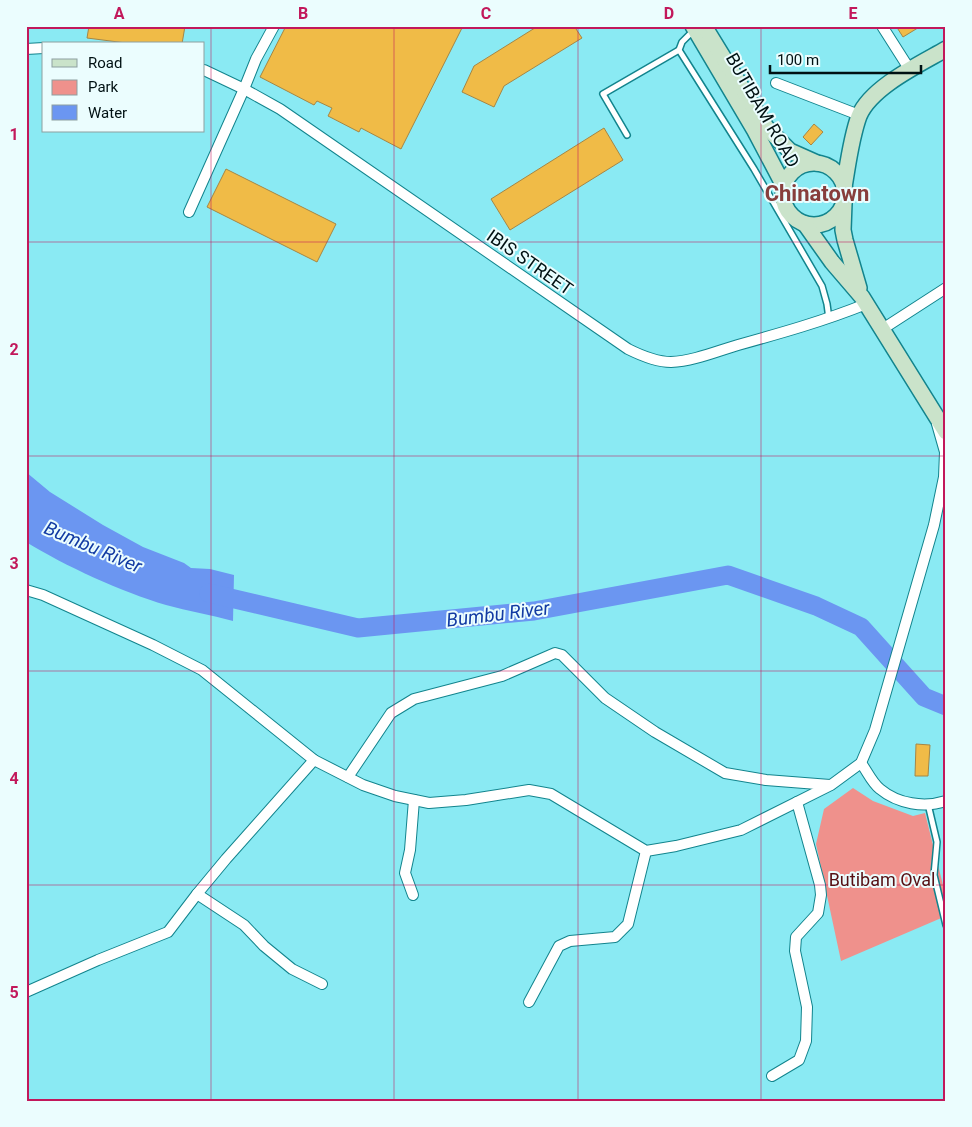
<svg xmlns="http://www.w3.org/2000/svg" width="972" height="1127" font-family="Roboto,sans-serif">
<style>
.green{fill:#ef918c}
.water{fill:#6b96f1}
.lines{fill:none;stroke-linecap:round;stroke-linejoin:round}
.river{stroke:#6b96f1;stroke-width:19}
.building{fill:#f0bb47;stroke:#a58645}
.lane-casing{stroke:#12848d;stroke-width:8}
.street-casing{stroke:#12848d;stroke-width:12}
.secondary-casing{stroke:#12848d;stroke-width:18}
.lane{stroke:#fff;stroke-width:5}
.street{stroke:#fff;stroke-width:10}
.secondary{stroke:#cae3ca;stroke-width:15}
.grid{fill:none;stroke:#c2185b;stroke-width:1;stroke-opacity:0.55}
.labels{text-anchor:middle;dominant-baseline:central;stroke-width:4;stroke-linejoin:round;paint-order:stroke}
.street-label{font-size:18px;fill:#001113;stroke:#ebfdfe}
.park-label{font-size:18px;fill:#570f13;stroke:#ebfdfe}
.water-label{font-size:19px;font-style:italic;fill:#123ba3;stroke:#ebfdfe}
.district-label{font-size:22px;font-weight:bold;fill:#873e3c;stroke:#ebfdfe}
.neatline{fill:none;stroke:#c2185b;stroke-width:2}
.grid-label{font-size:16px;text-anchor:middle;font-weight:bold;fill:#c2185b}
</style>
<rect width="100%" height="100%" fill="#8aeaf3"/>
<path class="green" d="M 853,788 L 873,801 L 913,816 L 925,813 L 946,897 L 946,916 L 841,961 L 816,844 L 824,809 Z"/>
<path class="water" d="M 26,472 L 50,492 L 103,525 L 143,547 L 184,563 L 191,568 L 210,569 L 234,575 L 233,621 C 211,615 188,611 166,605 C 122,592 65,566 26,542 Z"/>
<g class="lines">
<path class="river" d="M 209,593 L 358,628 L 534,611 L 728,575 L 816,606 L 861,627 L 924,697 L 946,706"/>
</g>
<g class="building">
<path d="M 89,26 L 185,26 L 182,44 L 134,44 L 87,38 Z"/>
<path d="M 286,26 L 463,26 L 401,149 L 361,128 L 359,132 L 328,116 L 332,108 L 317,101 L 314,105 L 260,77 Z"/>
<path d="M 538,26 L 574,26 L 582,38 L 504,86 L 494,107 L 462,92 L 474,66 Z"/>
<path d="M 896,26 L 921,26 L 903,37 Z"/>
<path d="M 814,124 L 823,132 L 811,145 L 803,137 Z"/>
<path d="M 604,128 L 623,160 L 510,230 L 491,199 Z"/>
<path d="M 226,169 L 336,224 L 317,262 L 207,207 Z"/>
<path d="M 916,744 L 930,745 L 928,776 L 915,776 Z"/>
</g>
<g class="lines">
<defs>
<g id="lane">
<path d="M 694,30 L 682,42 L 679,50 L 754,169 L 822,286 L 827,304 L 829,319"/>
<path d="M 627,135 L 603,94 L 679,50"/>
<path d="M 928,804 L 937,842 L 934,875 L 946,925"/>
</g>
<g id="street">
<path d="M 882,26 L 910,70"/>
<path d="M 26,49 L 44,48"/>
<path d="M 204,70 L 244,89 L 280,109 L 628,349 C 642,356 656,362 671,362 C 694,361 717,351 738,345 C 781,333 824,321 866,304"/>
<path d="M 776,83 L 859,115"/>
<path d="M 189,212 L 244,89 L 256,59 L 274,26"/>
<path d="M 881,330 L 946,288"/>
<path d="M 26,590 L 43,595 L 153,645 L 202,670 L 314,760 L 363,785 L 395,796 L 429,803 L 466,800 L 529,790 L 551,794 L 646,851 L 676,846 L 741,830 L 831,785 L 861,763 L 875,730 L 934,525 L 944,477 L 945,452 L 937,424"/>
<path d="M 861,763 C 867,771 872,783 880,789 C 898,804 924,808 946,801"/>
<path d="M 348,777 L 391,713 L 414,699 L 502,676 L 555,653 L 562,655 L 605,698 L 655,732 L 725,773 L 766,780 L 830,785"/>
<path d="M 197,894 L 244,925 L 264,946 L 292,969 L 322,984"/>
<path d="M 413,895 L 405,873 L 410,850 L 414,800"/>
<path d="M 26,992 L 98,960 L 168,932 L 197,894 L 226,859 L 314,760"/>
<path d="M 529,1002 L 559,946 L 570,941 L 615,937 L 628,924 L 646,851"/>
<path d="M 772,1076 L 799,1060 L 806,1041 L 807,1007 L 795,951 L 796,937 L 818,913 L 821,895 L 820,885 L 797,802"/>
</g>
<g id="secondary">
<path d="M 693,26 L 755,131 L 784,186"/>
<path d="M 704,26 L 766,127 L 790,151 L 817,163"/>
<circle cx="814" cy="194" r="31"/>
<path d="M 844,187 C 848,164 851,138 859,116 C 871,87 920,64 946,49"/>
<path d="M 844,203 L 843,230 L 845,240 L 859,288"/>
<path d="M 805,224 L 832,262 L 862,297 L 946,432"/>
</g>
</defs>
<use href="#lane" class="lane-casing"/>
<use href="#street" class="street-casing"/>
<use href="#secondary" class="secondary-casing"/>
<use href="#lane" class="lane"/>
<use href="#street" class="street"/>
<use href="#secondary" class="secondary"/>
</g>
<path class="grid" d="M 211,26 L 211,1101M 394,26 L 394,1101M 578,26 L 578,1101M 761,26 L 761,1101M 26,242 L 946,242M 26,456 L 946,456M 26,671 L 946,671M 26,885 L 946,885"/>
<g class="labels">
<g class="street-label">
<text transform="translate(763 110) rotate(60)">BUTIBAM ROAD</text>
<text transform="translate(530 262) rotate(35)">IBIS STREET</text>
</g>
<g class="park-label">
<text x="882" y="879">Butibam Oval</text>
</g>
<g class="water-label">
<text transform="translate(93 547) rotate(23)">Bumbu River</text>
<text transform="translate(498 614) rotate(-7)">Bumbu River</text>
</g>
<g class="district-label">
<text x="817" y="193">Chinatown</text>
</g>
</g>
<rect width="972" height="1127" fill="none" stroke="#ebfdfe" stroke-width="55"/>
<rect x="42" y="42" width="162" height="90" fill="#ebfdfe" stroke="#8d9fa0"/>
<rect x="52" y="59" width="25" height="8" fill="#cae3ca" stroke="#8d9fa0"/>
<text x="88" y="68" font-size="15" fill="#001113">Road</text>
<rect x="52" y="80" width="25" height="15" fill="#ef918c" stroke="#8d9fa0"/>
<text x="88" y="92" font-size="15" fill="#001113">Park</text>
<rect x="52" y="105" width="25" height="15" fill="#6b96f1" stroke="#8d9fa0"/>
<text x="88" y="118" font-size="15" fill="#001113">Water</text>
<path d="M770 65v8h151v-8" fill="none" stroke="#001113" stroke-width="2.5"/>
<text x="777" y="65" font-size="15" fill="#001113" stroke="#ebfdfe" stroke-width="4" paint-order="stroke">100 m</text>
<rect x="28" y="28" width="916" height="1072" class="neatline"/>
<g class="grid-label">
<text x="119" y="19">A</text>
<text x="303" y="19">B</text>
<text x="486" y="19">C</text>
<text x="669" y="19">D</text>
<text x="853" y="19">E</text>
<text x="14" y="140">1</text>
<text x="14" y="355">2</text>
<text x="14" y="569">3</text>
<text x="14" y="784">4</text>
<text x="14" y="998">5</text>
</g>
</svg>
